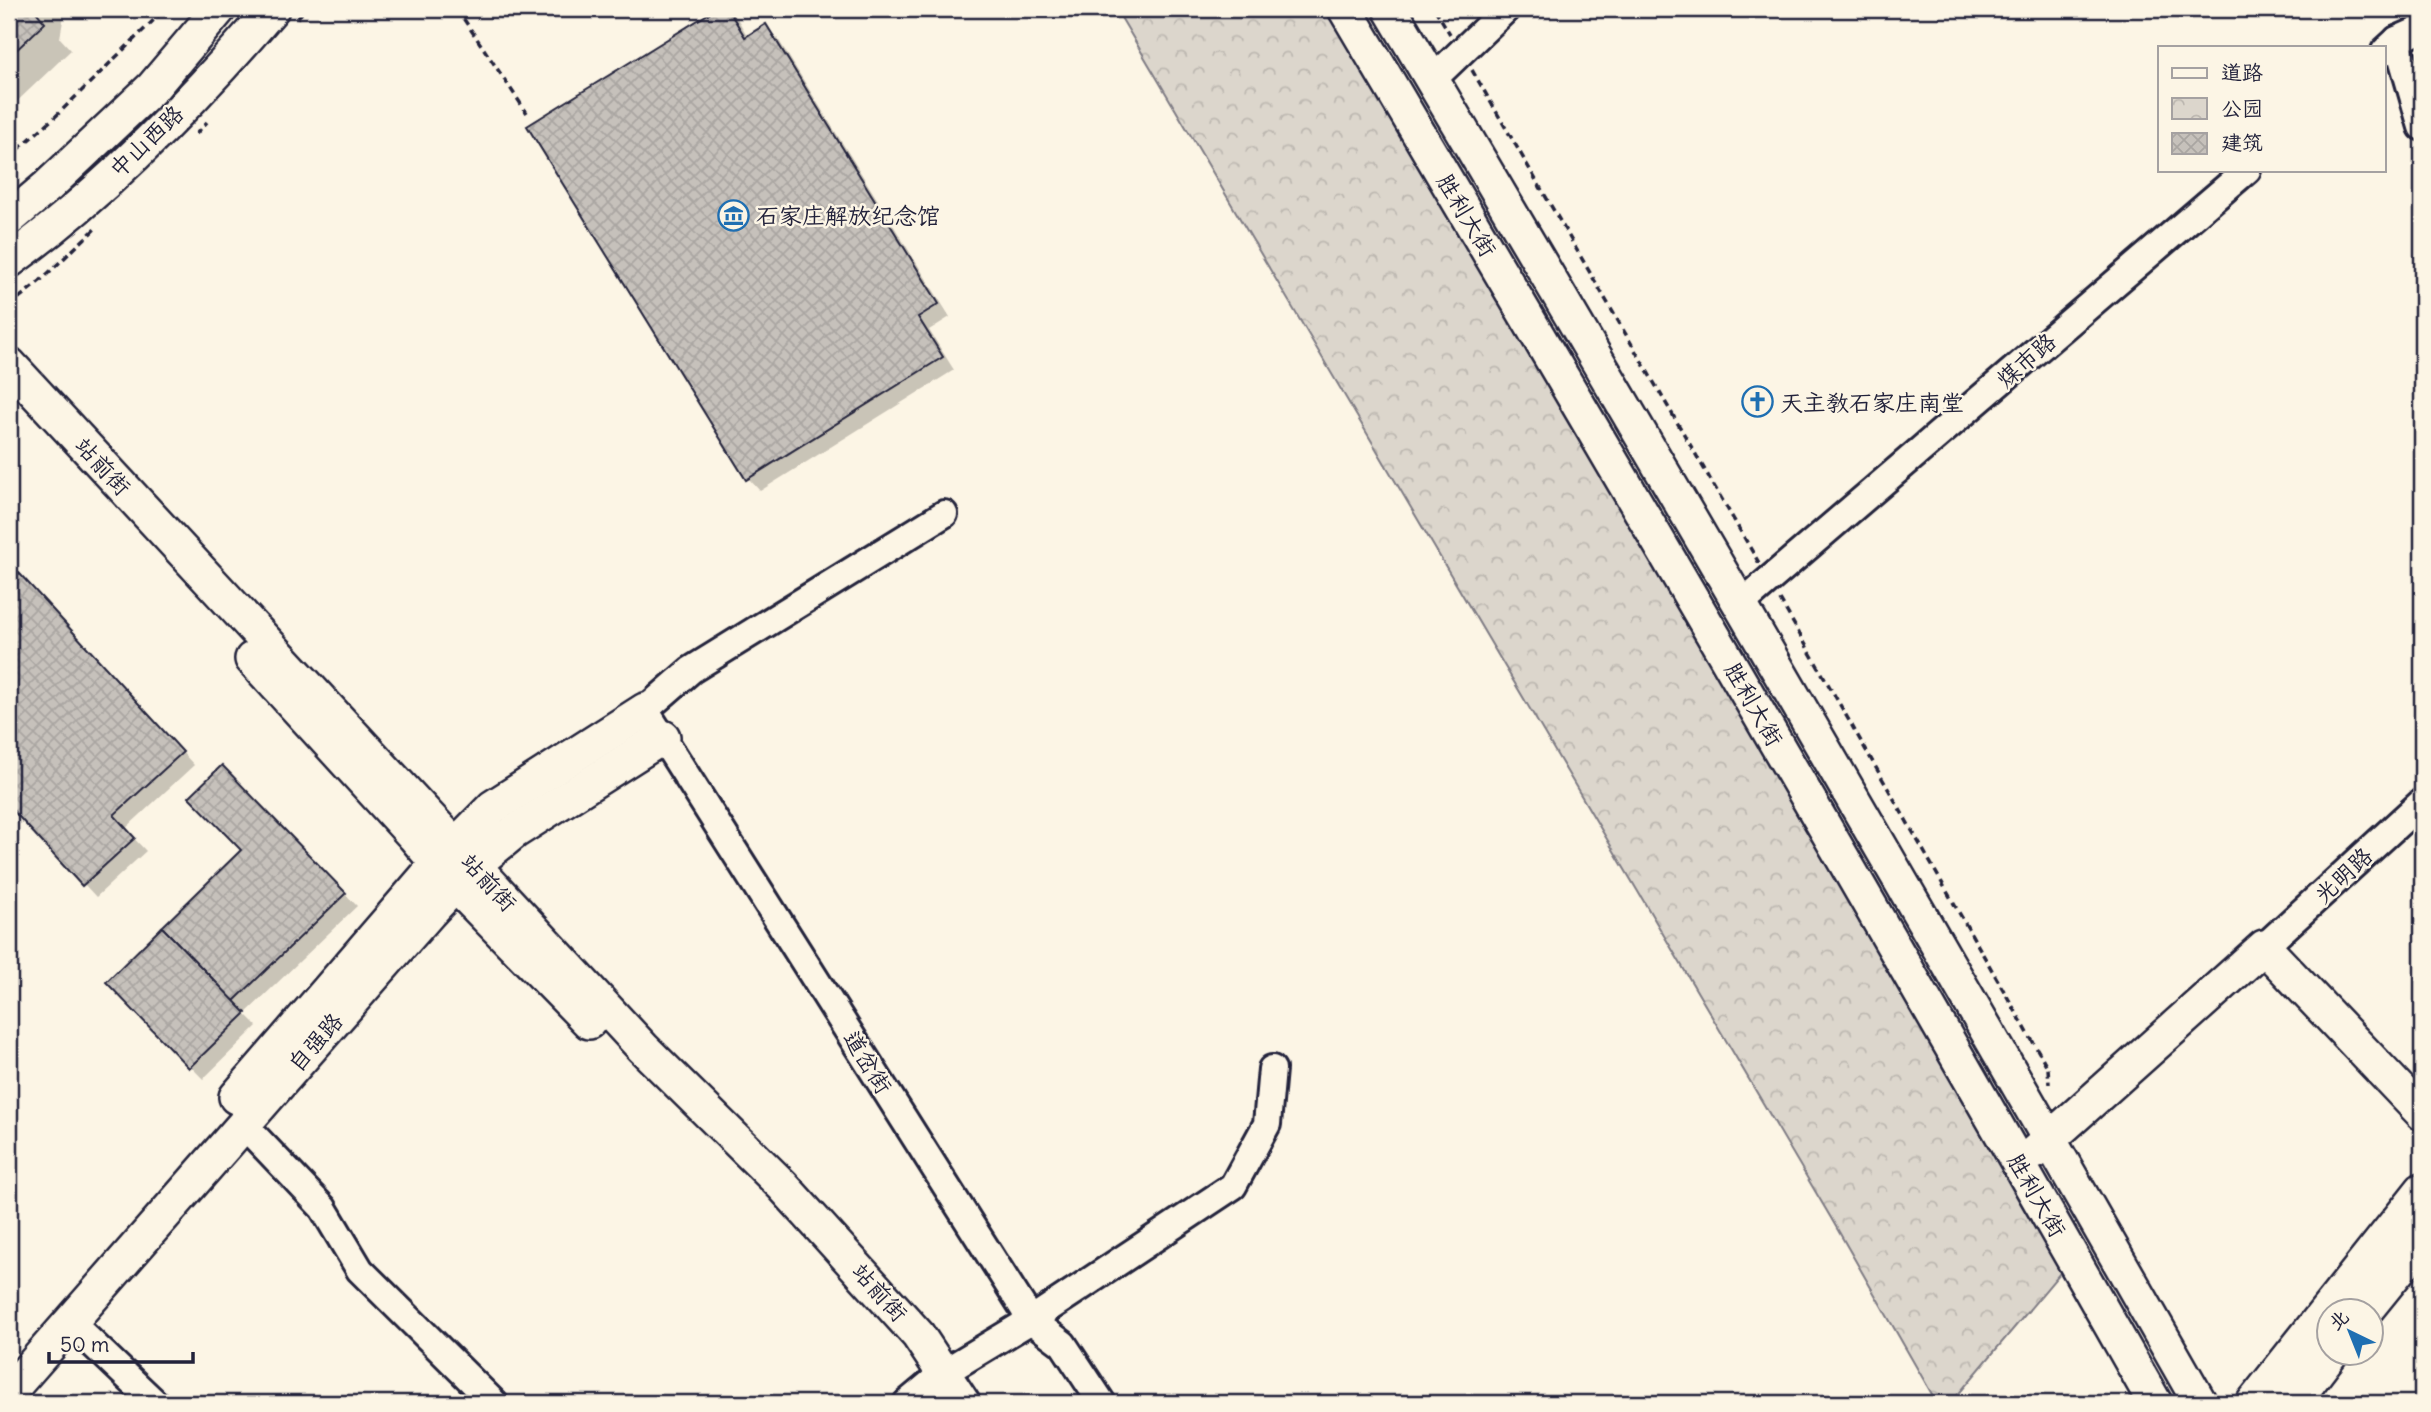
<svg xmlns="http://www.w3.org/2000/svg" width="2431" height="1412" font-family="Delius,'LXGW WenKai TC',sans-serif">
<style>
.park{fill:url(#park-crowns);stroke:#7f7c84;stroke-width:2}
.shadow{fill:#0003}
.building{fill:url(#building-cross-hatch);stroke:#22223b;stroke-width:2}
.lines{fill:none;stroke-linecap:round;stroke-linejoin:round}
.minor-casing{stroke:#22223b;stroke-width:32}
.major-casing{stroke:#22223b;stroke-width:38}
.path{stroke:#22223b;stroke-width:3.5;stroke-dasharray:7 5;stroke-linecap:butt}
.minor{stroke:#fcf5e5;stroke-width:26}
.major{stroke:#fcf5e5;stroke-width:33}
.labels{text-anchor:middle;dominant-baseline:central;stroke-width:5;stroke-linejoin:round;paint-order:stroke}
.street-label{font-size:23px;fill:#22223b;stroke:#fcf5e5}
.poi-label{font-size:23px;fill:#22223b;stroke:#fcf5e5;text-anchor:start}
</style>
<defs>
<pattern id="park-crowns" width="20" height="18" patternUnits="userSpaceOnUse" patternTransform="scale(1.75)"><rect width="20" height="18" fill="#dcd6cc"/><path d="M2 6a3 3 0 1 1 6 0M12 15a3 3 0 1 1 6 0" fill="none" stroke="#bcb7b0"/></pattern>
<pattern id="building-cross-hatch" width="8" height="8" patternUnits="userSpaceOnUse" patternTransform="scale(1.75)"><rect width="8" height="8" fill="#c6c1bb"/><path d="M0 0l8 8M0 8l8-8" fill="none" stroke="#aaa6a2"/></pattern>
</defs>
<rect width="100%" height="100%" fill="#fcf5e5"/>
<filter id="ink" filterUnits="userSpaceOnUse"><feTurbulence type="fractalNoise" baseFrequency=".0143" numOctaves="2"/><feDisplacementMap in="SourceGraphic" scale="14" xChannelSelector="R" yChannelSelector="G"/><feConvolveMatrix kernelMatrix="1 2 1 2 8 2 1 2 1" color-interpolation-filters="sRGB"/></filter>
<g filter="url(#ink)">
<path class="park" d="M 1116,9 L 1331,9 L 2066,1266 L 1951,1403 L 1937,1403 L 1831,1218 Z"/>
<g class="shadow">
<path d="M 9,9 L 65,9 L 60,38 L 71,50 L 9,109 Z"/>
<path d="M 720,9 L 727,9 L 737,18 L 748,37 L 766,26 L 778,39 L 950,317 L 929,330 L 954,370 L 760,491 L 748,478 L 530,127 Z"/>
<path d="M 9,564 L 194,765 L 125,829 L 146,851 L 96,897 L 9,803 Z"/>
<path d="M 222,767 L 357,906 L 245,1014 L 257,1026 L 203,1079 L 108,982 L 243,850 Z"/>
</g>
<g class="building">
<path d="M 9,9 L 34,9 L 45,23 L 9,57 Z"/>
<path d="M 716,9 L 728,9 L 745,37 L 766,24 L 939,304 L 918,317 L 943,357 L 746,480 L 527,126 Z"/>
<path d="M 9,562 L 183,752 L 114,815 L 135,838 L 82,886 L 9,806 Z"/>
<path d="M 222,765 L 346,893 L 234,1001 L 162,927 L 241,850 L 189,797 Z"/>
<path d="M 162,927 L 246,1013 L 189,1068 L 106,982 Z"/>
</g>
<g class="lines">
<defs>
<g id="minor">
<path d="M 2397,40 L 2422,127"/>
<path d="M 2385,51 L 2397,40 L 2422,29"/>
<path d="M 1432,80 L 1506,9"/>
<path d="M 944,514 L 691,670 L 645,710 L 1031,1320 L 1063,1344 L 1102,1403"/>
<path d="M 1741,604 L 2247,170"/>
<path d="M 2264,947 L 2422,802"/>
<path d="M 243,1124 L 323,1208 L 360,1270 L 494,1403"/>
<path d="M 70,1322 L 155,1403"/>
<path d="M 907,1403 L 943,1373 L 1031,1320 L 1233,1186 L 1267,1124 L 1272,1069"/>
</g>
<g id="major">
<path d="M 1345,9 C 1619,471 1890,936 2155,1403"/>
<path d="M 1390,9 C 1664,471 1934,936 2200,1403"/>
<path d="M 9,219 L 48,186 L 153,87 L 219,9"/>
<path d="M 9,261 C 105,192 195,99 272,9"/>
<path d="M 9,364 L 643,1048 L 782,1185 L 918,1335 L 963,1403"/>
<path d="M 252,659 L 414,836 L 456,886 L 589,1022"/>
<path d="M 236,1097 L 437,864 L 493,807 L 645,710"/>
<path d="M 2035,1152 L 2264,947 L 2422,1113"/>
<path d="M 2366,1310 L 2422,1241"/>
<path d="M 9,1392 L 429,913 L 474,865 L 514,832 L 663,737"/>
<path d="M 2253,1403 L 2422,1190"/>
<path d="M 2293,1403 L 2332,1352"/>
</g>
</defs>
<use href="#minor" class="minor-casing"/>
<use href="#major" class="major-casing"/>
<g class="path">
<path d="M 457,9 L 527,113"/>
<path d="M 1435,9 L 1450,34"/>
<path d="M 297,18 L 306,9"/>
<path d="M 1472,70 L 1759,563"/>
<path d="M 196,134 L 207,122"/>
<path d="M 9,157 L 56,116 L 165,9"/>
<path d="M 9,306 L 40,281 L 96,228"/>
<path d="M 1780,600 L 2048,1068 L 2049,1084"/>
</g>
<use href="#minor" class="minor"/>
<use href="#major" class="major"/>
</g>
</g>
<defs>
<symbol id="museum-ring" viewBox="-11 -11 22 22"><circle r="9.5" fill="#fcf5e5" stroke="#1f6fb2" stroke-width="1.5"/><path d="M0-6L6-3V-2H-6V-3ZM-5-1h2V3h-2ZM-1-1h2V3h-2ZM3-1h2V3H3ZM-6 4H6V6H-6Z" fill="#1f6fb2"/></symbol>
<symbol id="church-ring" viewBox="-11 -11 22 22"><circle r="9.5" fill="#fcf5e5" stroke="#1f6fb2" stroke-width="1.5"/><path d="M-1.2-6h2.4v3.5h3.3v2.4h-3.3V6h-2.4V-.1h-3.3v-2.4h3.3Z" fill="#1f6fb2"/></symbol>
</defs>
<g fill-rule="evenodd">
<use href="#museum-ring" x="716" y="198" width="35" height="35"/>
<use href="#church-ring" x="1740" y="384" width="35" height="35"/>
</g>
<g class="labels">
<g class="street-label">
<text transform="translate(146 141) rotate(-44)">中山西路</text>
<text transform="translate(1467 215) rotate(59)">胜利大街</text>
<text transform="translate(2026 360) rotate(-41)">煤市路</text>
<text transform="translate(103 466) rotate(47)">站前街</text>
<text transform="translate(1754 704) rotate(60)">胜利大街</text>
<text transform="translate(2343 875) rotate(-43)">光明路</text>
<text transform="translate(489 882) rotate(47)">站前街</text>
<text transform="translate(315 1042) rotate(-49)">自强路</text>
<text transform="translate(868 1062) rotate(58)">道岔街</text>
<text transform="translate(2037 1195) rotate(60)">胜利大街</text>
<text transform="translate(880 1292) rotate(48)">站前街</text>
</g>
<g class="poi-label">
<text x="756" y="215">石家庄解放纪念馆</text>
<text x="1780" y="402">天主教石家庄南堂</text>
</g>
</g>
<rect width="2431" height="1412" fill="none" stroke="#fcf5e5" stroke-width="35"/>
<rect x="18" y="18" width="2396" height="1377" fill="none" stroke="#22223b" stroke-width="2.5" filter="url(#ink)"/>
<rect x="2158" y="46" width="228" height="126" fill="#fcf5e5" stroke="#a5a1a1" stroke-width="2"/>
<rect x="2172" y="68" width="35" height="10" fill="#fcf5e5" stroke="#a5a1a1" stroke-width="2"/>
<text x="2221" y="80" font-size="21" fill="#22223b">道路</text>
<rect x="2172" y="98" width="35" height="21" fill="url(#park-crowns)" stroke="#a5a1a1" stroke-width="2"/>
<text x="2221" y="116" font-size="21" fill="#22223b">公园</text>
<rect x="2172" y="133" width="35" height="21" fill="url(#building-cross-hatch)" stroke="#a5a1a1" stroke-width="2"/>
<text x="2221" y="150" font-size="21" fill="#22223b">建筑</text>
<g transform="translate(2350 1332) rotate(317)"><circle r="33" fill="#fcf5e5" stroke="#a5a1a1" stroke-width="2"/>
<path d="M0-5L12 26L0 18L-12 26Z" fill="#1f6fb2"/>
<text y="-10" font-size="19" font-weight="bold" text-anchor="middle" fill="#22223b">北</text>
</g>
<path d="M49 1352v10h144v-10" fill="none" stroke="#22223b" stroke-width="3.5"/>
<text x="60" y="1352" font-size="21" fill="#22223b" stroke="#fcf5e5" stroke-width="5" paint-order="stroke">50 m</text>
</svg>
